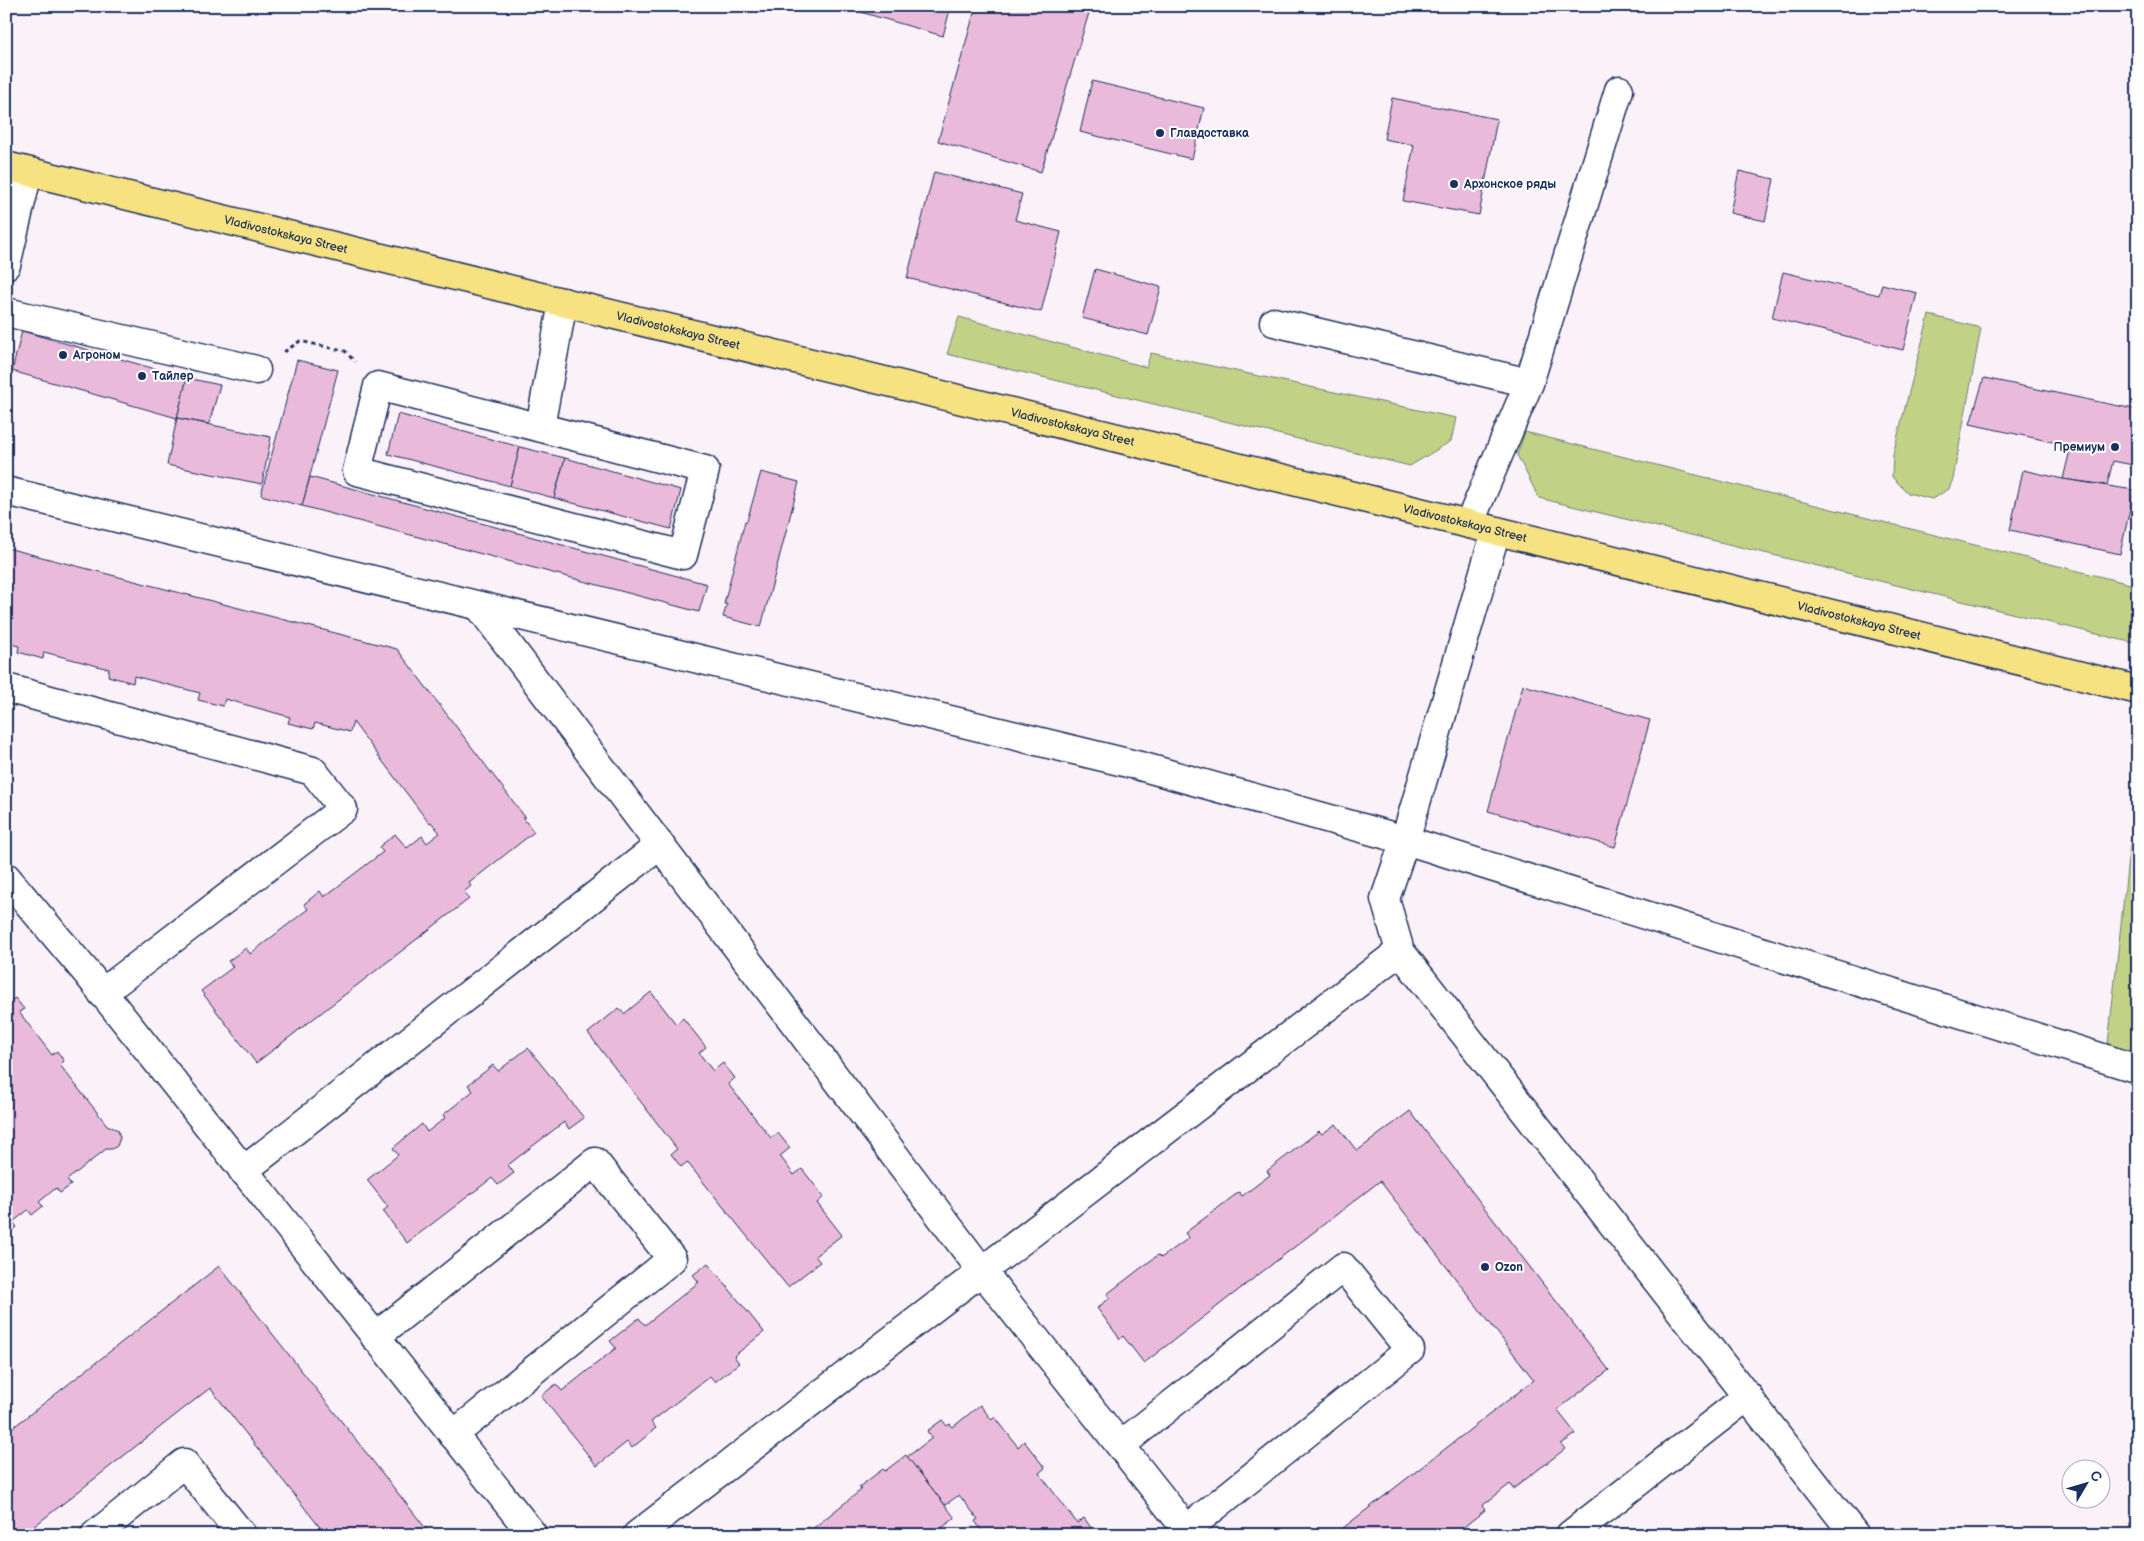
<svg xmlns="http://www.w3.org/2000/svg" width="2144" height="1541" font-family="'Balsamiq Sans',sans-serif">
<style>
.green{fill:#c1d287;stroke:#6e8072}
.building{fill:#eabadb;stroke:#1b2f5e}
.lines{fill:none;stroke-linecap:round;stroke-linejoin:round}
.minor-casing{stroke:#1b2f5e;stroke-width:31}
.major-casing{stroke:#1b2f5e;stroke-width:31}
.path{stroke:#1b2f5e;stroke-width:3;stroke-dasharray:4 4;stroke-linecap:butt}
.minor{stroke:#fff;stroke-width:28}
.major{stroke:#f7e281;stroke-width:28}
.poi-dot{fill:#1b2f5e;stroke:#fff;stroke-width:2}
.labels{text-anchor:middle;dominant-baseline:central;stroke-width:4;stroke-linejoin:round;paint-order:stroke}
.poi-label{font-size:12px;font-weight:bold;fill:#1b2f5e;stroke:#fff;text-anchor:start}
.street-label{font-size:12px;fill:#1b2f5e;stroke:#fff}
</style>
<rect width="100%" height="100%" fill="#fbf1f8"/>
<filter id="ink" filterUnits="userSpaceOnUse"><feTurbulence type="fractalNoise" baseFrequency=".02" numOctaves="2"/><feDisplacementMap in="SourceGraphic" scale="10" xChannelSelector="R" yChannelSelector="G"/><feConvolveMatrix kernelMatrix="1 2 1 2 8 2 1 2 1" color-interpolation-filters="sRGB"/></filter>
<g filter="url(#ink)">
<g class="green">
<path d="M 1929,315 L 1981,328 L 1953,479 L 1949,489 L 1932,499 L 1908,493 L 1892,477 L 1893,454 Z"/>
<path d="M 959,317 L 1146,367 L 1151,353 L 1456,418 L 1451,441 L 1410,466 L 947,354 Z"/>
<path d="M 1525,432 L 2138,586 L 2138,644 L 1539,498 L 1517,455 Z"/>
<path d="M 2138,791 L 2138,1057 L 2108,1044 L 2128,859 Z"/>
</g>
<g class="building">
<path d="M 840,6 L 951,6 L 943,36 Z"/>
<path d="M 976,6 L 1091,6 L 1041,172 L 938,141 Z"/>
<path d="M 1092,81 L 1204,108 L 1192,159 L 1080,132 Z"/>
<path d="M 1392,98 L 1497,119 L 1479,215 L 1403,201 L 1414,145 L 1384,139 Z"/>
<path d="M 1739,171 L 1774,179 L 1765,221 L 1730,213 Z"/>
<path d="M 934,172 L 1022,194 L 1015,220 L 1061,232 L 1041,312 L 907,278 Z"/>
<path d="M 1095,269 L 1161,287 L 1148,335 L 1082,318 Z"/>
<path d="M 1783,272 L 1879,295 L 1882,284 L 1917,293 L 1903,350 L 1772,318 Z"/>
<path d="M 22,331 L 187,378 L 177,418 L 12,371 Z"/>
<path d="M 297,360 L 338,370 L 302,506 L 261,495 Z"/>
<path d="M 187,378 L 220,385 L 209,424 L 177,418 Z"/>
<path d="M 1984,378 L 2138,410 L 2138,466 L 2113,461 L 2107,485 L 2063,479 L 2071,446 L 1970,424 Z"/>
<path d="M 398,414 L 520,447 L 510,486 L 388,454 Z"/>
<path d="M 177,418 L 271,437 L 262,484 L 167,465 Z"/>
<path d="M 520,447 L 565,458 L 554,498 L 510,486 Z"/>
<path d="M 565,458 L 681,490 L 671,529 L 554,498 Z"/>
<path d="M 2023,470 L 2063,479 L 2134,490 L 2120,554 L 2010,530 Z"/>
<path d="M 761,472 L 799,482 L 761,627 L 723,617 L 727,604 L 724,604 L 745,521 L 747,521 Z"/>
<path d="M 310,477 L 707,584 L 699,612 L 302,506 Z"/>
<path d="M 7,548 L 397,649 L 525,817 L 523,818 L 534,832 L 469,883 L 471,886 L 464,892 L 469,899 L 256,1063 L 201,991 L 233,967 L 228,961 L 246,948 L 250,954 L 308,909 L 304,904 L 320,891 L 324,897 L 383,852 L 379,847 L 395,834 L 407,848 L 422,836 L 427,843 L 440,833 L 431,822 L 429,823 L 353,722 L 350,732 L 315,723 L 313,729 L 288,723 L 290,717 L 225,699 L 223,706 L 198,700 L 200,693 L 134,676 L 133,683 L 108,676 L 109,669 L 44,652 L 43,659 L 18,652 L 19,646 L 6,643 Z"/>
<path d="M 1523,685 L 1650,720 L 1615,847 L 1488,811 Z"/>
<path d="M 651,992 L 676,1024 L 683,1018 L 706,1047 L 699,1053 L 713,1071 L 723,1063 L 735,1078 L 728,1084 L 771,1138 L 778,1133 L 790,1148 L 780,1156 L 794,1175 L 802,1169 L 824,1197 L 817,1203 L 842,1235 L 815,1256 L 820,1262 L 788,1287 L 687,1162 L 681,1167 L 671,1154 L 677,1149 L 588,1033 L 619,1008 L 624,1014 Z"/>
<path d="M 6,996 L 10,1001 L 15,998 L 24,1009 L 19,1012 L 52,1055 L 57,1051 L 64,1061 L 60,1065 L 107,1125 L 118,1130 L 120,1138 L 117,1146 L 112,1149 L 106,1149 L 67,1180 L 71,1185 L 60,1193 L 56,1188 L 39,1202 L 43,1206 L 32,1215 L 28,1210 L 13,1222 L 17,1227 L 6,1235 Z"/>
<path d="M 528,1048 L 584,1118 L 569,1129 L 564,1122 L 508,1165 L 514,1173 L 498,1185 L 492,1178 L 407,1243 L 383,1211 L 388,1207 L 367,1180 L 398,1155 L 393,1148 L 422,1124 L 427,1132 L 445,1118 L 443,1115 L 473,1091 L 468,1085 L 493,1065 L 498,1071 Z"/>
<path d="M 1410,1111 L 1609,1370 L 1557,1410 L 1576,1434 L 1561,1444 L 1565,1449 L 1513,1489 L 1510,1484 L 1482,1506 L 1485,1510 L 1454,1535 L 1334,1535 L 1534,1380 L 1380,1181 L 1144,1363 L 1123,1336 L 1120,1339 L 1097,1308 L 1110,1298 L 1107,1294 L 1158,1255 L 1161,1258 L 1189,1238 L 1185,1233 L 1239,1192 L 1242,1196 L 1270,1175 L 1267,1171 L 1319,1131 L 1322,1134 L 1336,1124 L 1357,1151 Z"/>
<path d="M 708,1263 L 764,1332 L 734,1356 L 739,1363 L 715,1382 L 710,1376 L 651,1422 L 656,1428 L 632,1448 L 627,1442 L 597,1466 L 541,1396 L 556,1384 L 562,1391 L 616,1348 L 610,1341 L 639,1318 L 645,1325 L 699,1282 L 693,1275 Z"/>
<path d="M 219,1266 L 431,1535 L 326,1535 L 210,1388 L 23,1535 L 6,1535 L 6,1433 Z"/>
<path d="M 980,1405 L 992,1420 L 995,1417 L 1018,1447 L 1024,1441 L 1045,1468 L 1039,1473 L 1077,1523 L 1084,1518 L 1095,1533 L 1093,1535 L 985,1535 L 975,1521 L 978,1519 L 959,1495 L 945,1505 L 907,1457 L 932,1438 L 927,1431 L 942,1420 L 947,1426 L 950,1424 L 953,1427 Z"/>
<path d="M 906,1455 L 955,1518 L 939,1530 L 943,1535 L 798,1535 L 808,1527 L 811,1530 L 861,1490 L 859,1487 L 883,1469 L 885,1471 Z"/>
</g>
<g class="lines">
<defs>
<g id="minor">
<path d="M 6,265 L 28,172"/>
<path d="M 6,312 L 256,370"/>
<path d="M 1274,322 L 1529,383 L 1469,524"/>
<path d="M 1529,383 L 1619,90"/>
<path d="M 378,386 L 705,470 L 683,555 L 357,471 Z"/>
<path d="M 540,427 L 563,302"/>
<path d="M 6,491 L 1140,766 L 1405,840 L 2138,1069"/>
<path d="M 1496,531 L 1405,840 L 1385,899 L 1400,951 L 1855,1535"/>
<path d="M 479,606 L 982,1271 L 1191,1535"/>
<path d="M 6,688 L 313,771 L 343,809 L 102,993"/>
<path d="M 6,877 L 87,973 L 533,1535"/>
<path d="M 243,1171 L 660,845"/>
<path d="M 375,1337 L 595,1162 L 672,1259 L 453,1435"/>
<path d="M 1121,1445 L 1343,1267 L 1410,1350 L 1187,1529"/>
<path d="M 95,1535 L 184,1463 L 242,1535"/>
<path d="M 637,1535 L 1400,951"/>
<path d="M 1570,1535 L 1748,1396"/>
</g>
<g id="major">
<path id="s1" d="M 6,166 L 1469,524 L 2138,690"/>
</g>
</defs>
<use href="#minor" class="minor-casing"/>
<use href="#major" class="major-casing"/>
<path class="path" d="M 284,352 L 300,341 L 345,351 L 355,362"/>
<use href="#minor" class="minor"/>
<use href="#major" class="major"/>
</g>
</g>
<g class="poi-dot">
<circle cx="1160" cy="133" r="5"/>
<circle cx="1454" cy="184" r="5"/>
<circle cx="63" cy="355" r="5"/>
<circle cx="142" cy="376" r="5"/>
<circle cx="2115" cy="447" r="5"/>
<circle cx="1485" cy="1267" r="5"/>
</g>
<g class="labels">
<g class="poi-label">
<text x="1170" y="133">Главдоставка</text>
<text x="1464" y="184">Архонское ряды</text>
<text x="73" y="355">Агроном</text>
<text x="152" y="376">Тайлер</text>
<text x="2105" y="447" text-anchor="end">Премиум</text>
<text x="1495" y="1267">Ozon</text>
</g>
<g class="street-label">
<text stroke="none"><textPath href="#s1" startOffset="288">Vladivostokskaya Street</textPath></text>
<text stroke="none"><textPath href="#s1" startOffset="692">Vladivostokskaya Street</textPath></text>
<text stroke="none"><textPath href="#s1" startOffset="1098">Vladivostokskaya Street</textPath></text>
<text stroke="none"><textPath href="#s1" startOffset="1502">Vladivostokskaya Street</textPath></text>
<text stroke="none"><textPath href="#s1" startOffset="1908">Vladivostokskaya Street</textPath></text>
</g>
</g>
<rect width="2144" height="1541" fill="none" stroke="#fff" stroke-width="25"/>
<rect x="12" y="12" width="2119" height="1516" fill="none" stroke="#1b2f5e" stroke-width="2" filter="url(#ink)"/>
<g transform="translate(2086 1484) rotate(52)"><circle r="24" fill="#ffffff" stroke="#a4acbf"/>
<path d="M0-4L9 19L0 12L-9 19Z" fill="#1b2f5e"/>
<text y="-8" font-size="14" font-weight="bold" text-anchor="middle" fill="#1b2f5e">С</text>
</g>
</svg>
